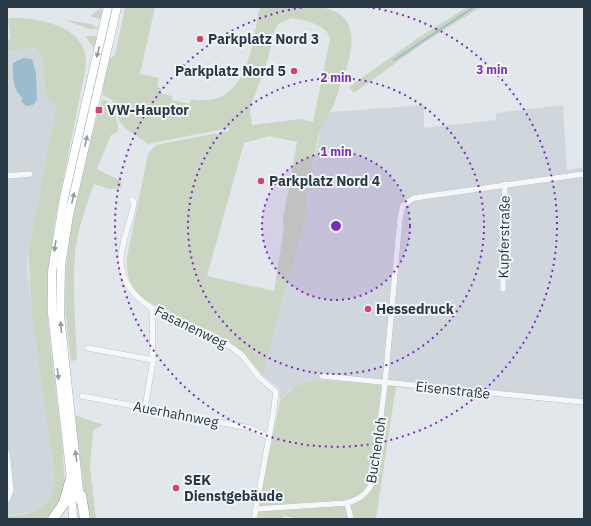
<svg xmlns="http://www.w3.org/2000/svg" width="591" height="526" font-family="'IBM Plex Sans',sans-serif">
<style>
.built{fill:#cfd7dd}
.green{fill:#cbd6c2;fill-rule:evenodd}
.water{fill:#9abccd}
.lines{fill:none;stroke-linecap:round;stroke-linejoin:round}
.stream{stroke:#9abccd;stroke-width:2}
.street-casing{stroke:#a6afb6;stroke-width:6}
.secondary-casing{stroke:#a6afb6;stroke-width:9}
.highway-casing{stroke:#8897a3;stroke-width:11}
.street{stroke:#f5f7f9;stroke-width:5.5}
.secondary{stroke:#fff;stroke-width:8}
.highway{stroke:#fff;stroke-width:10}
.oneway{fill:#949ca2}
.ring{fill:none;stroke:#7b2cbf;stroke-width:2;stroke-dasharray:2 4}
.poi-dot{fill:#d83f72;stroke:#f2f6f8;stroke-width:1.5}
.labels{text-anchor:middle;dominant-baseline:central;stroke-width:4;stroke-linejoin:round;paint-order:stroke}
.poi-label{font-size:14px;font-weight:bold;fill:#283844;stroke:#f2f6f8;text-anchor:start}
.street-label{font-size:14px;fill:#283844;stroke:#f2f6f8}
.centre{fill:#7b2cbf;stroke:#f2f6f8;stroke-width:2}
.ring-label{font-size:12px;text-anchor:middle;font-weight:bold;fill:#7b2cbf;stroke:#f2f6f8;stroke-width:4;stroke-linejoin:round;paint-order:stroke}
</style>
<rect width="100%" height="100%" fill="#e2e7eb"/>
<g class="built">
<path d="M 7,39 L 8,51 L 36,48 L 42,56 L 45,93 L 56,108 L 28,251 L 27,262 L 32,316 L 50,447 L 54,464 L 55,485 L 53,493 L 41,508 L 32,512 L 7,516 Z"/>
<path d="M 424,105 L 424,128 L 496,120 L 496,113 L 563,105 L 567,170 L 584,167 L 584,405 L 318,380 L 290,389 L 280,401 L 279,388 L 263,376 L 279,311 L 309,208 L 305,205 L 321,127 L 331,112 Z"/>
</g>
<g class="green">
<path d="M 101,7 L 102,20 L 90,16 Z"/>
<path d="M 125,7 L 155,7 L 140,74 L 159,78 L 157,87 L 161,88 L 160,93 L 172,96 L 172,100 L 190,104 L 191,99 C 248,110 251,46 260,7 C 279,7 299,5 318,7 C 366,12 352,56 340,86 C 337,95 335,104 330,112 C 326,121 321,128 318,137 L 305,205 L 309,208 L 279,311 L 263,376 C 251,362 240,347 223,338 C 202,325 144,307 133,287 C 127,277 127,268 127,257 L 148,154 L 156,145 L 229,131 L 229,128 L 147,144 C 139,135 126,132 120,122 C 114,112 118,98 103,96 L 103,84 L 109,59 L 115,55 ZM 291,18 C 304,20 327,24 330,39 L 313,122 L 300,119 L 252,125 L 250,113 L 251,105 L 268,59 L 274,32 L 278,24 ZM 269,136 L 297,142 L 283,219 L 284,228 L 274,291 L 207,276 L 244,143 Z"/>
<path d="M 467,7 L 481,7 L 425,42 L 354,93 L 349,87 L 418,38 Z"/>
<path d="M 8,18 C 41,17 94,27 85,71 L 54,226 L 48,281 L 47,307 L 50,342 L 62,441 L 65,487 L 64,494 L 48,519 L 7,519 L 7,516 C 55,515 60,487 50,447 L 32,316 L 28,251 L 56,108 L 45,93 L 42,56 L 36,48 L 8,51 L 7,39 L 10,39 Z"/>
<path d="M 65,20 L 91,24 L 99,29 L 89,29 Z"/>
<path d="M 87,36 L 98,36 L 95,50 L 86,37 Z"/>
<path d="M 102,100 L 106,100 C 113,107 119,121 118,131 L 111,135 L 97,169 L 121,181 L 122,188 L 110,189 L 94,184 C 87,204 79,225 76,246 C 71,284 76,322 77,360 L 71,361 C 69,340 65,319 65,298 C 65,234 83,161 102,100 Z"/>
<path d="M 318,380 L 396,386 L 376,519 L 300,519 L 283,516 L 282,519 L 256,519 L 280,401 C 294,385 299,384 318,380 Z"/>
<path d="M 75,415 L 103,425 L 93,430 L 90,467 L 96,519 L 87,519 Z"/>
</g>
<path class="water" d="M 23,58 L 32,59 L 36,74 L 37,98 C 36,104 33,106 26,106 L 22,102 L 22,97 C 12,89 13,75 13,63 Z"/>
<g class="lines">
<path class="stream" d="M 394,60 L 474,7"/>
<defs>
<g id="street">
<path d="M 7,176 L 30,174"/>
<path d="M 132,200 L 134,202 L 133,208 C 129,224 123,240 121,256 C 117,311 195,324 231,347 L 242,355 L 259,377 L 276,392 L 273,415 L 254,519"/>
<path d="M 503,289 L 505,184"/>
<path d="M 88,348 L 153,360"/>
<path d="M 322,376 L 584,402"/>
<path d="M 82,396 L 250,428 L 269,437"/>
<path d="M 145,408 L 153,360 L 152,308"/>
<path d="M 7,453 L 11,490 L 7,500"/>
<path d="M 347,503 L 351,519"/>
<path d="M 256,509 L 347,503 C 360,499 367,494 373,481 L 385,383 L 400,218 L 403,205 L 414,198 L 584,174"/>
</g>
<g id="secondary">
<path d="M 80,500 L 60,316 L 61,265 L 69,215 L 117,7"/>
<path d="M 73,519 L 71,478 L 52,313 L 52,272 L 64,198 L 108,7"/>
</g>
<g id="highway">
<path d="M 81,495 L 85,519"/>
<path d="M 53,519 L 64,503 L 71,478"/>
</g>
</defs>
<use href="#street" class="street-casing"/>
<use href="#secondary" class="secondary-casing"/>
<use href="#highway" class="highway-casing"/>
<use href="#street" class="street"/>
<use href="#secondary" class="secondary"/>
<use href="#highway" class="highway"/>
</g>
<defs><path id="oneway-solid" d="M-6-.8H1V-3.2L6.5 0L1 3.2V.8H-6Z"/></defs>
<g class="oneway">
<use href="#oneway-solid" transform="translate(98 52) rotate(104)"/>
<use href="#oneway-solid" transform="translate(86 141) rotate(-77)"/>
<use href="#oneway-solid" transform="translate(73 198) rotate(-77)"/>
<use href="#oneway-solid" transform="translate(55 246) rotate(99)"/>
<use href="#oneway-solid" transform="translate(61 327) rotate(-95)"/>
<use href="#oneway-solid" transform="translate(58 374) rotate(83)"/>
<use href="#oneway-solid" transform="translate(76 456) rotate(-97)"/>
</g>
<circle cx="336" cy="226" r="74" fill="#7b2cbf" fill-opacity=".12"/>
<g class="ring">
<circle cx="336" cy="226" r="74"/>
<circle cx="336" cy="226" r="148"/>
<path d="M367 7A221 221 0 1 1 305 7"/>
</g>
<g class="poi-dot">
<circle cx="200" cy="39" r="4"/>
<circle cx="294" cy="71" r="4"/>
<rect x="95" y="106" width="8" height="8" rx="2"/>
<circle cx="261" cy="181" r="4"/>
<circle cx="368" cy="309" r="4"/>
<circle cx="176" cy="488" r="4"/>
</g>
<g class="labels">
<g class="poi-label">
<text x="208" y="39">Parkplatz Nord 3</text>
<text x="286" y="71" text-anchor="end">Parkplatz Nord 5</text>
<text x="107" y="110">VW-Hauptor</text>
<text x="269" y="181">Parkplatz Nord 4</text>
<text x="376" y="309">Hessedruck</text>
<text x="184" y="480">SEK<tspan x="184" dy="16">Dienstgebäude</tspan></text>
</g>
<g class="street-label">
<text transform="translate(504 237) rotate(-89)">Kupferstraße</text>
<text transform="translate(191 327) rotate(26)">Fasanenweg</text>
<text transform="translate(453 390) rotate(6)">Eisenstraße</text>
<text transform="translate(176 414) rotate(11)">Auerhahnweg</text>
<text transform="translate(376 450) rotate(-81)">Buchenloh</text>
</g>
</g>
<circle cx="336" cy="226" r="6" class="centre"/>
<g class="ring-label">
<text x="492" y="74">3 min</text>
<text x="336" y="82">2 min</text>
<text x="336" y="156">1 min</text>
</g>
<rect width="591" height="526" fill="none" stroke="#283844" stroke-width="16"/>
</svg>
